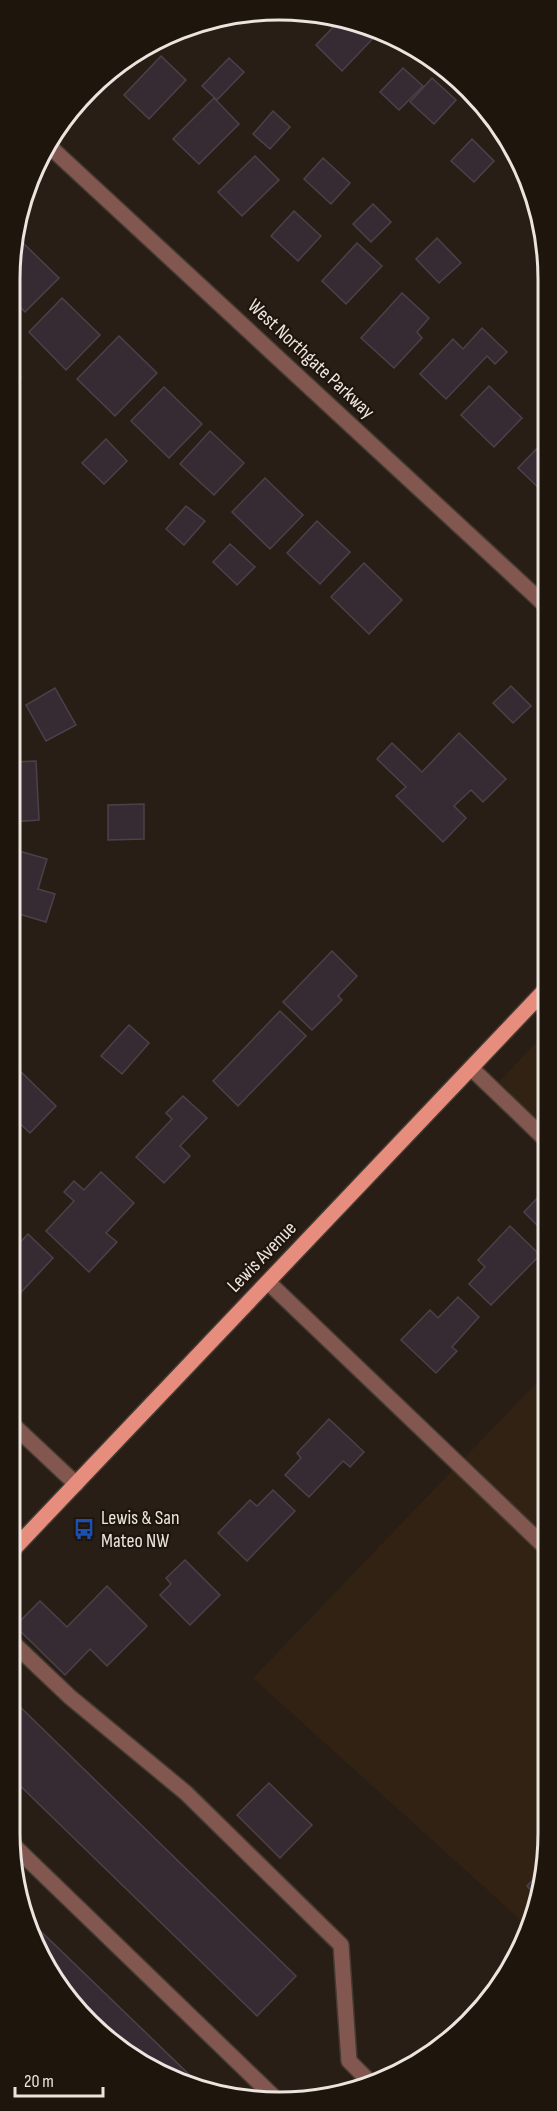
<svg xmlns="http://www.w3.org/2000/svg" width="557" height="2111" font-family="'Sofia Sans Condensed',sans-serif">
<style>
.built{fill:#312214}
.building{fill:#372b33;stroke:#4d4149;stroke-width:1.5}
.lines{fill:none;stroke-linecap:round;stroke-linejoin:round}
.service-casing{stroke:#433a31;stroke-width:18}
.minor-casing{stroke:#433a31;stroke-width:18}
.primary-casing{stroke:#433a31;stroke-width:18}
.service{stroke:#82574f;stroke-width:15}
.minor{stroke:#82574f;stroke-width:15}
.primary{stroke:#e68d7d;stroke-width:15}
.labels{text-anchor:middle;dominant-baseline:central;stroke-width:4.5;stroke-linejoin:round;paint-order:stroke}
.street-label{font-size:20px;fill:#ece5df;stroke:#1e150c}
.poi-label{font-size:20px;fill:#ece5df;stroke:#1e150c;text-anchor:start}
.rim{fill:none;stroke:#ece5df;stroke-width:3}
</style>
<rect width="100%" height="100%" fill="#281e15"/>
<g class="built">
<path d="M 544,1034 L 544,1129 L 499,1082 Z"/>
<path d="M 544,1375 L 543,1885 L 527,1926 L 253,1678 Z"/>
</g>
<g class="building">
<path d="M 340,20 L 351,31 L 358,24 L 379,32 L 342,71 L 316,45 Z"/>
<path d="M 161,56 L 186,80 L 149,119 L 124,95 Z"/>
<path d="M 229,58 L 244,72 L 217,100 L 202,86 Z"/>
<path d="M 403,68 L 423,86 L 399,110 L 380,92 Z"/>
<path d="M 432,78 L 456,100 L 434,124 L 410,102 Z"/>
<path d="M 214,98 L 239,124 L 199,164 L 173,139 Z"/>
<path d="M 273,111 L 290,127 L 270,149 L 253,134 Z"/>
<path d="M 472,139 L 494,161 L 474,182 L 451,161 Z"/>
<path d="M 255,156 L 279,180 L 242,216 L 218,192 Z"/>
<path d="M 323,158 L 350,183 L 331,204 L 304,179 Z"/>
<path d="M 373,204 L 391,222 L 371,242 L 353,224 Z"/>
<path d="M 294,211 L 321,236 L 298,261 L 271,236 Z"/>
<path d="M 437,238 L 461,263 L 439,283 L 416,259 Z"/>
<path d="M 21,241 L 59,278 L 25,312 L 14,301 L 14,248 Z"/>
<path d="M 357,243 L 382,266 L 346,304 L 322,281 Z"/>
<path d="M 402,293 L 429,318 L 417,332 L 422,338 L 394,368 L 361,338 Z"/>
<path d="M 62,298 L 100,335 L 66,370 L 29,332 Z"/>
<path d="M 482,328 L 507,352 L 495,364 L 487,356 L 446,399 L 420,374 L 453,339 L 463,349 Z"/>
<path d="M 119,336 L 157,373 L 115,416 L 77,379 Z"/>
<path d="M 14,371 L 21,377 L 14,386 Z"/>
<path d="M 489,386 L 522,418 L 494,447 L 461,415 Z"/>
<path d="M 164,387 L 202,424 L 169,458 L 131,421 Z"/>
<path d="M 210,431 L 244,463 L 214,495 L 180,464 Z"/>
<path d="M 106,439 L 127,461 L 104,484 L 82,463 Z"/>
<path d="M 545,440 L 545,494 L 518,468 Z"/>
<path d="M 265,478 L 303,515 L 270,549 L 232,512 Z"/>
<path d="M 186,506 L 205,521 L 184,545 L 166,529 Z"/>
<path d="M 317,521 L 350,552 L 320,584 L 287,553 Z"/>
<path d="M 230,544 L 255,567 L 237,585 L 213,562 Z"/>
<path d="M 364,563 L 402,600 L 369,634 L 331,597 Z"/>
<path d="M 511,686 L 531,706 L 513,723 L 493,703 Z"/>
<path d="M 55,688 L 76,725 L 46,741 L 26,705 Z"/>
<path d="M 459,733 L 506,779 L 483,802 L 471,790 L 454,806 L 466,818 L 443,842 L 396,796 L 406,787 L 377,759 L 392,743 L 422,772 Z"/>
<path d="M 36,761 L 39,820 L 12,822 L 12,762 Z"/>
<path d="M 144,804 L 144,839 L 108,840 L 108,805 Z"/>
<path d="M 12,849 L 47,859 L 38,889 L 55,894 L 46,922 L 12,912 Z"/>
<path d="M 332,951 L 357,976 L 338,996 L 342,1000 L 312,1030 L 283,1002 Z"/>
<path d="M 280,1011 L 306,1036 L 238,1106 L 213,1081 Z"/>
<path d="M 129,1025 L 149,1043 L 122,1074 L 101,1056 Z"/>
<path d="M 17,1068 L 56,1106 L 30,1133 L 11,1115 L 11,1073 Z"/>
<path d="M 183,1096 L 207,1118 L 180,1146 L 190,1156 L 164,1183 L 136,1157 L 172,1119 L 166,1113 Z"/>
<path d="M 101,1172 L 134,1203 L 106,1233 L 117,1242 L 89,1272 L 46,1231 L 74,1201 L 64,1192 L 74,1181 L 84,1190 Z"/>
<path d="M 544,1191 L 544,1232 L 524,1212 Z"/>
<path d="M 510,1226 L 540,1255 L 491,1305 L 469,1284 L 485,1267 L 478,1260 Z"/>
<path d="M 28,1234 L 53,1258 L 11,1303 L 11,1252 Z"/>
<path d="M 458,1297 L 479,1317 L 452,1347 L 457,1351 L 436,1373 L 401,1340 L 430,1310 L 438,1318 Z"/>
<path d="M 329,1419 L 364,1452 L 350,1467 L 343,1461 L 309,1497 L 285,1475 L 301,1458 L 297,1453 Z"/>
<path d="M 273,1490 L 295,1511 L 247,1561 L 218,1533 L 250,1500 L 257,1506 Z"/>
<path d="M 185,1560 L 220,1595 L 190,1625 L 160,1595 L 171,1584 L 166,1578 Z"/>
<path d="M 107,1586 L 147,1626 L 107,1666 L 90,1649 L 65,1675 L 15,1626 L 40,1601 L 67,1627 Z"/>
<path d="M 9,1696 L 296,1976 L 257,2016 L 9,1775 Z"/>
<path d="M 269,1783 L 312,1825 L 280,1858 L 237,1815 Z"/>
<path d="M 543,1869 L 543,1885 L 538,1898 L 527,1886 Z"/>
<path d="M 25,1916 L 200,2085 L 159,2074 L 76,2010 L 29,1935 Z"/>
</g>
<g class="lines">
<defs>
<g id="service">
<path d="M 471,1068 L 544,1138"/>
<path d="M 268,1282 L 543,1545"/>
<path d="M 10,1640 L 70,1697 L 186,1793 L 341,1945 L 349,2061 L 370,2082"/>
<path d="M 11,1843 L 277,2100"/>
</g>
<g id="minor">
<path d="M 48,145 L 545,605"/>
<path d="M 10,1422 L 76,1484"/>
</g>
<path id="primary" d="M 10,1553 L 544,991"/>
</defs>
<use href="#service" class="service-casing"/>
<use href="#minor" class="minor-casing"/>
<use href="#primary" class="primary-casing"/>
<use href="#service" class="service"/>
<use href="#minor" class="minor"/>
<use href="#primary" class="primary"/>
</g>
<defs>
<symbol id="bus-bare" viewBox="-9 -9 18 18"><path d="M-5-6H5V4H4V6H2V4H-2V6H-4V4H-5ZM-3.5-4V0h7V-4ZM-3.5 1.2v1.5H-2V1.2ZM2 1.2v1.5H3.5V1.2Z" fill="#1a4fb4" stroke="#1e150c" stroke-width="2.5" paint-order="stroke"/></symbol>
</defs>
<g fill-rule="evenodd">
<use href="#bus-bare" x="69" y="1514" width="30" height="30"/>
</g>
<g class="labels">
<g class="street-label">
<text transform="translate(311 359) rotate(43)">West Northgate Parkway</text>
<text transform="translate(262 1257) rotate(-46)">Lewis Avenue</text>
</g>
<g class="poi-label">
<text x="101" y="1518">Lewis &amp; San<tspan x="101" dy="23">Mateo NW</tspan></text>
</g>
</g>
<path d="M0 0H557V2111H0ZM279 20H279A259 259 0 0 1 538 279V1833A259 259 0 0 1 279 2092H279A259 259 0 0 1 20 1833V279A259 259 0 0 1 279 20Z" fill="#1e150c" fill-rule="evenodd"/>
<path class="rim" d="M279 20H279A259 259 0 0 1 538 279V1833A259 259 0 0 1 279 2092H279A259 259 0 0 1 20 1833V279A259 259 0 0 1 279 20Z"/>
<path d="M15 2087v9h88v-9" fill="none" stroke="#ece5df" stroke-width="3"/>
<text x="24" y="2087" font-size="18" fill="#ece5df" stroke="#1e150c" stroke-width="4.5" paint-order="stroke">20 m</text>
</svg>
